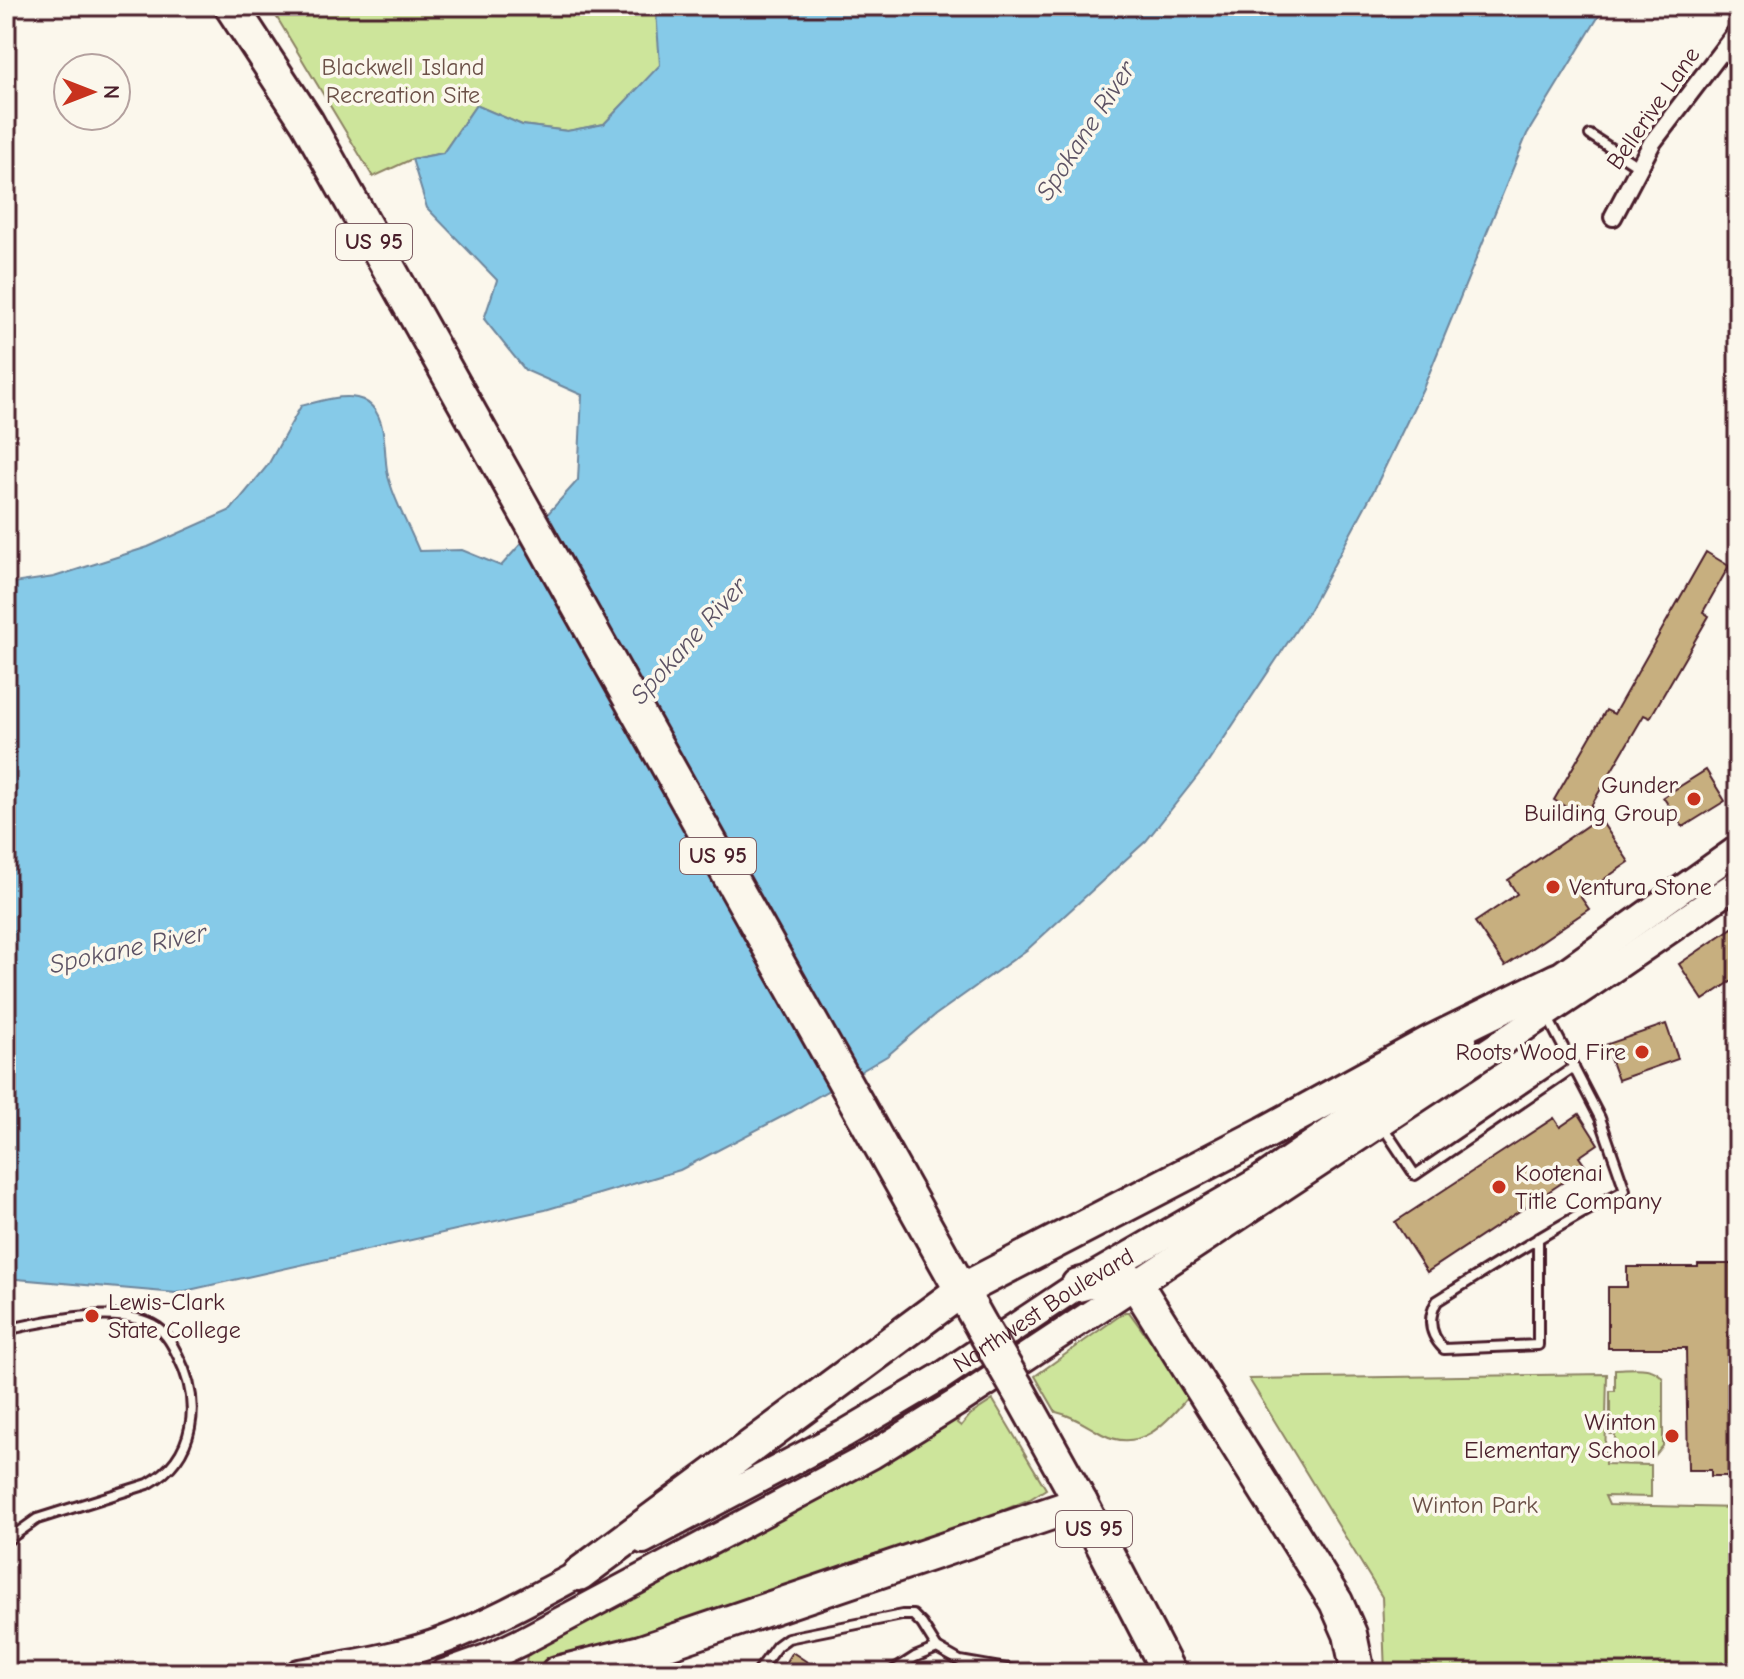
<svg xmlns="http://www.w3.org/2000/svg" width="1744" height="1679" font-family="'Comic Neue',sans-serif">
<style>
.green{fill:#cde59b;stroke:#8c8263;stroke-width:2}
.water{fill:#86cae8;stroke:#6e869c;stroke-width:2}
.building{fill:#c7af7f;stroke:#4a1f2b;stroke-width:2}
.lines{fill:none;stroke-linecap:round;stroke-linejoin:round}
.lane-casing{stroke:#4a1f2b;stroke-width:14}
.street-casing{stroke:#4a1f2b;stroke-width:22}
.primary-casing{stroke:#4a1f2b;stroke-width:32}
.highway-casing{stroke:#4a1f2b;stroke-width:38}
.lane{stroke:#fbf7ec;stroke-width:8}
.street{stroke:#fbf7ec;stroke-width:16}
.primary{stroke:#fbf7ec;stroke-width:26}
.highway{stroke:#fbf7ec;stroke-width:32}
.highway-bridge-casing{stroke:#4a1f2b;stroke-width:38;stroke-linecap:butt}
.highway-bridge{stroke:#fbf7ec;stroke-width:32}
.poi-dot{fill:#c8321e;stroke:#fbf7ec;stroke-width:3}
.labels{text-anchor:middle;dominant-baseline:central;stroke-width:7;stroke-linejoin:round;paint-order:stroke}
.shield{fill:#fbf7ec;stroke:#7f6065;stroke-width:2}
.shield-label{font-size:22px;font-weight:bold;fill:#4a1f2b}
.park-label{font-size:24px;fill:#6b5047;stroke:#fbf7ec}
.street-label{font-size:24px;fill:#4a1f2b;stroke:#fbf7ec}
.poi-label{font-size:24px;fill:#4a1f2b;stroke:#fbf7ec;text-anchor:end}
.water-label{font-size:26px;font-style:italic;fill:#5c5264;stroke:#fbf7ec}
</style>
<rect width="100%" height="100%" fill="#fbf7ec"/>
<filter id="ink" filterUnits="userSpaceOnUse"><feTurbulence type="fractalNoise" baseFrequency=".0125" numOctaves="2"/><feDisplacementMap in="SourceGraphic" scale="16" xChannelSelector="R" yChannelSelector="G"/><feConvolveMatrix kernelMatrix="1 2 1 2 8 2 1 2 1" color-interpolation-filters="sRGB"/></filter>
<g filter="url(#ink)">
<g class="green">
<path d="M 270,6 L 659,6 L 656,11 L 661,65 L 604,124 L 568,131 L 522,125 L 476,105 L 443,153 L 412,159 L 373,177 Z"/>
<path d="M 1125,1312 L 1129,1312 L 1145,1334 L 1151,1331 L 1187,1398 C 1165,1425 1139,1453 1102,1434 C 1087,1426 1074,1416 1056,1412 L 1035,1376 Z"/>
<path d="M 1615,1369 C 1631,1369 1654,1364 1663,1379 L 1663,1446 L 1653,1458 L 1615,1457 L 1615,1434 L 1610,1434 L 1610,1391 L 1615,1391 Z"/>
<path d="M 1607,1374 L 1605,1464 L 1651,1465 L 1651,1497 L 1605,1496 L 1609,1505 L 1738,1508 L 1738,1673 L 1385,1673 L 1382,1597 L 1249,1379 Z"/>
<path d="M 993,1400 L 1046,1489 L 1030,1499 L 973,1523 L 850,1562 L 777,1591 L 559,1663 L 533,1665 L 526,1661 L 528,1651 L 965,1408 L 957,1423 L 961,1426 L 970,1415 Z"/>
</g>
<path class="water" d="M 659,6 L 1605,6 L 1527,134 L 1424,386 L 1375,488 L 1310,609 L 1207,764 L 1146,841 L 1028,949 L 934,1016 L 887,1056 L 791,1112 L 680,1170 L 545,1210 L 176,1293 L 6,1278 L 6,584 L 54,577 L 148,547 L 231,510 L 268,465 L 301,406 C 342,395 379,384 384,440 C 386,453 385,470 390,483 C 397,506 410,529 419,551 L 462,550 L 501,566 L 578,480 L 582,395 L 525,370 L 484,319 L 497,280 L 427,208 L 412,159 L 443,153 L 476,105 L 522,125 L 567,131 L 604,124 L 660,65 L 656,11 Z"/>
<g class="building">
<path d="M 1706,552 L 1729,566 L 1703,612 L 1709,616 L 1650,718 L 1644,715 L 1591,806 L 1629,862 L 1580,896 L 1589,909 L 1505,966 L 1475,922 L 1517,894 L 1508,880 L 1592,822 L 1554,800 L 1606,710 L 1614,714 Z"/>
<path d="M 1706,770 L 1725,801 L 1683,827 L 1663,797 Z"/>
<path d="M 1738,924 L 1738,977 L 1703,1000 L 1679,964 Z"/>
<path d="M 1666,1024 L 1678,1059 L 1618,1080 L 1605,1045 Z"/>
<path d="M 1579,1114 L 1598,1144 L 1579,1157 L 1586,1167 L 1427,1272 L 1395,1222 L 1554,1118 L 1560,1127 Z"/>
<path d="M 1698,1264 L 1738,1264 L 1738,1476 L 1711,1476 L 1711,1470 L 1688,1470 L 1686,1348 L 1608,1348 L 1608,1287 L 1627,1287 L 1627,1267 L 1698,1267 Z"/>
<path d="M 792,1652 L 824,1673 L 779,1673 Z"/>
</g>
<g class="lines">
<defs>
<g id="lane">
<path d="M 1721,52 L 1738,66"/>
<path d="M 1590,135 L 1638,166"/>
<path d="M 1383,1127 L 1415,1175 L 1574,1067"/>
<path d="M 1538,1238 L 1538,1345 L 1444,1349 C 1430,1335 1427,1319 1437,1301 C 1499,1262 1560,1224 1625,1190 L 1600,1118 L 1548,1018"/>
<path d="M 6,1330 C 44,1321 122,1304 157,1327 C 167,1334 173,1346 178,1356 C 202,1403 196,1457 148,1484 L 37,1519 L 6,1541"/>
<path d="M 757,1673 L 777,1646 L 788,1638 L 902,1615 L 913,1615 L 922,1624 L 937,1648"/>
<path d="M 890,1673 L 915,1657 L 937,1648 L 960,1661 L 1029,1673"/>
</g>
<path id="street" d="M 1613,217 L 1652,143 L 1738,30"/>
<g id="primary">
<path d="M 1539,991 L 1738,849"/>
<path id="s1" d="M 643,1540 L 844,1434 L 942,1376 L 1078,1285 L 1260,1180 L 1463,1040"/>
<path d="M 299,1673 C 347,1664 398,1658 444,1640 C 496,1620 545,1592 594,1566"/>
<path d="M 444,1673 L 492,1656 L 523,1641 L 872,1455 L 956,1403 L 1592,983 L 1738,883"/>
</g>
<g id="highway">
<path d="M 231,6 L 307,122 L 982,1327"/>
<path d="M 1078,1285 C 1096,1281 1121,1269 1136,1284 L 1336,1602 L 1350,1634 L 1358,1673"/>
<path d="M 1017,1388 L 1081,1503 L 1169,1673"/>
<path d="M 579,1574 L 962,1290 L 1265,1133 L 1433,1041 L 1557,980"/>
<path d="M 557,1673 L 641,1652 L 1081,1503"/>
</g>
</defs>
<use href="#lane" class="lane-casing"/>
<use href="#street" class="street-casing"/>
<use href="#primary" class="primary-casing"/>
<use href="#highway" class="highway-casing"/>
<use href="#lane" class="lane"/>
<use href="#street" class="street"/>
<use href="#primary" class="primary"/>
<use href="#highway" class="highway"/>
<defs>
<path id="highway-bridge" d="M 982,1327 L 1017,1388"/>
</defs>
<use href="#highway-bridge" class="highway-bridge-casing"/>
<use href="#highway-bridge" class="highway-bridge"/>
</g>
</g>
<g class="poi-dot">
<circle cx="1694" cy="799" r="8"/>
<circle cx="1553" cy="887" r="8"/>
<circle cx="1642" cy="1052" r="8"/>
<circle cx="1499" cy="1187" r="8"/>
<circle cx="92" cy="1316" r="8"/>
<circle cx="1672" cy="1436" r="8"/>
</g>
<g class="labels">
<g class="shield">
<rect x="336" y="224" width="76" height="36" rx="6"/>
<rect x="680" y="838" width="76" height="36" rx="6"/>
<rect x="1056" y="1511" width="76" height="36" rx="6"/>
</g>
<g class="shield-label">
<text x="374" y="242">US 95</text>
<text x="718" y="856">US 95</text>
<text x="1094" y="1529">US 95</text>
</g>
<g class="park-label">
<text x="403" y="67">Blackwell Island<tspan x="403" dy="28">Recreation Site</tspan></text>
<text x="1475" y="1505">Winton Park</text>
</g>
<g class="street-label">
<text transform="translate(1653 108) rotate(-55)">Bellerive Lane</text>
<text stroke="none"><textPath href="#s1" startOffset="462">Northwest Boulevard</textPath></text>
</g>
<g class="poi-label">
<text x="1678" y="785">Gunder<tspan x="1678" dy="28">Building Group</tspan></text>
<text x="1569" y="887" text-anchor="start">Ventura Stone</text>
<text x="1626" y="1052">Roots Wood Fire</text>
<text x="1515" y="1173" text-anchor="start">Kootenai<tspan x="1515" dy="28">Title Company</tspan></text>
<text x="108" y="1302" text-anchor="start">Lewis-Clark<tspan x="108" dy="28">State College</tspan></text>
<text x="1656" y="1422">Winton<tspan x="1656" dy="28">Elementary School</tspan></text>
</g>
<g class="water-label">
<text transform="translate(1086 131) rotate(-57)">Spokane River</text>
<text transform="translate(689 641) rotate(-48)">Spokane River</text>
<text transform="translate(128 949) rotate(-12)">Spokane River</text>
</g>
</g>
<rect width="1744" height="1679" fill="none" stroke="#fbf7ec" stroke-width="32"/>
<rect x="16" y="16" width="1712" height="1647" fill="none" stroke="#4a1f2b" stroke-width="3" filter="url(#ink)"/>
<g transform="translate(92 92) rotate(90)"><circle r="38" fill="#fbf7ec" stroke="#b4a19f" stroke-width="2"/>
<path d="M0-6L14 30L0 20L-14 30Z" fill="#c8321e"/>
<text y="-12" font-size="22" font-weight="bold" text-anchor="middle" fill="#4a1f2b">N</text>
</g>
</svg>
